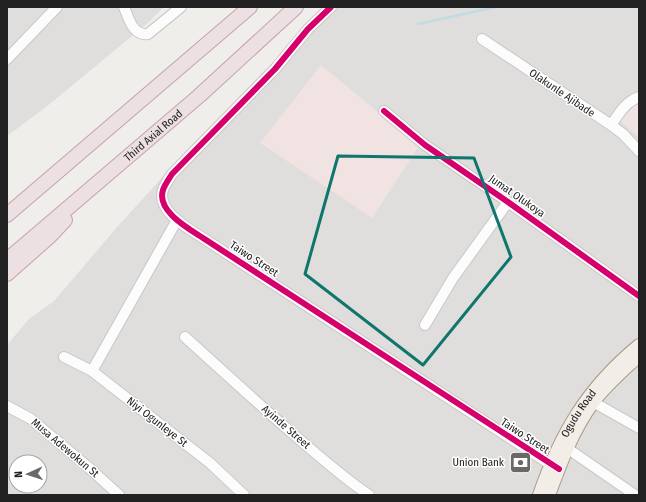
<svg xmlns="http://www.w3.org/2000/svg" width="646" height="502" font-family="'Fira Sans Condensed',sans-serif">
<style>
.residential{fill:#dfdedc;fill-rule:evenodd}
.commercial{fill:#f1e3e1}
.religious{fill:#dededc}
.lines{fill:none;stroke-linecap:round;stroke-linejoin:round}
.stream{stroke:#bfdbe3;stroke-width:2.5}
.minor-casing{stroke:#c9c8c7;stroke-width:12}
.major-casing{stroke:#a79c86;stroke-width:14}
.highway-casing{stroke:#c5a2ac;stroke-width:16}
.minor{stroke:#fdfcfc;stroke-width:10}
.major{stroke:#f3ede7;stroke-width:12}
.highway{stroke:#ece0e2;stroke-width:14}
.cycleway-casing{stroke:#fff;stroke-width:8}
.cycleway{stroke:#d6006c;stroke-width:6}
.marked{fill:none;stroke:#0f766e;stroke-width:3;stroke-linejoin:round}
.labels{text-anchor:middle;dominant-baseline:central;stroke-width:3;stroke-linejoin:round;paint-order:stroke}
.street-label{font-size:11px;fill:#222;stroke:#fff}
.poi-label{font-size:11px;fill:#222;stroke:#fff;text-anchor:end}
</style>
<rect width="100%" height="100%" fill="#f0eeeb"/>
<g class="residential">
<path d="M 7,7 L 130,7 L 134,17 L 149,22 L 46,107 L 7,136 Z"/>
<path d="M 327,7 L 639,7 L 639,104 L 635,105 L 621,121 L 639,137 L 639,495 L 7,495 L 7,345 L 29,319 L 54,301 L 118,226 L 188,149 ZM 16,462 L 40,462 L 40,486 L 16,486 Z"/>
</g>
<g class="commercial">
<path d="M 321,65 L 419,146 L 372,218 L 260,143 Z"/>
<path d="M 639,104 L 639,137 L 621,121 L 635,105 Z"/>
</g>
<path class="religious" d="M 130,7 L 164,7 L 149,22 L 134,17 Z"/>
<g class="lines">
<path class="stream" d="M 418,24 L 496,7"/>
<defs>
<g id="minor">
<path d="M 124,7 C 129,19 133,36 148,34 L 181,7"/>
<path d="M 331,7 L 308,29 L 275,69 L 172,174 C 169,179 165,184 163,190 C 156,211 189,229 203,238 L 556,468"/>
<path d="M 482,39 L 611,125 L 623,134 L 639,151"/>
<path d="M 7,59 L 57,7"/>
<path d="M 384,111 L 425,145 L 508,202 L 639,296"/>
<path d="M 611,125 C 619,114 625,102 639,97"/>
<path d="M 425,325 L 453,278 L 508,202"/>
<path d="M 185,337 C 218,367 251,397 284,426 C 312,450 339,475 369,495"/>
<path d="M 64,357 L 92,371 L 210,463 L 244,495"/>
<path d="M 92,371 L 177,220"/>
<path d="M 593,402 L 639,428"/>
<path d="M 7,406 L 31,419 L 87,466 L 119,495"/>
<path d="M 561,444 L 635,495"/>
</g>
<g id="major">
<path id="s1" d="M 539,495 C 561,432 587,388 639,345"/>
<path d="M 549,495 C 561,463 573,430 593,403 C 606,385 623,371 639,356"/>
</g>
<g id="highway">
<path d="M 7,215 L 250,7"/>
<path id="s2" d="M 7,260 L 199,96 L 296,7"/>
<path d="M 7,274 L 50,236 L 65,220"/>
</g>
</defs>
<use href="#minor" class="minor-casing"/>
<use href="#major" class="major-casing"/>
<use href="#highway" class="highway-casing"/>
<use href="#minor" class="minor"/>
<use href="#major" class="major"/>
<use href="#highway" class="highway"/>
<defs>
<g id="cycleway">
<path d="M 331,7 L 308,29 L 275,69 L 172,174 C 169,179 165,184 163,190 C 156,211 189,229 203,238 L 559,469"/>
<path d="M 384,111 L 425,145 L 508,202 L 639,296"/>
</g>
</defs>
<use href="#cycleway" class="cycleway-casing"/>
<use href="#cycleway" class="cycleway"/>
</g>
<path class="marked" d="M 338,156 L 474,158 L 511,257 L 423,365 L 305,274 Z"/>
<defs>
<symbol id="bank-square" viewBox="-11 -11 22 22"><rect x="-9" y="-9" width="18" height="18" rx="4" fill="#6a6968" stroke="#fff"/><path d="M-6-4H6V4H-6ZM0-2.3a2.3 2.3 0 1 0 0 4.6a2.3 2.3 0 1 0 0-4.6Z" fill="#fff"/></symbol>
</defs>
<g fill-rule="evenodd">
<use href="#bank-square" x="508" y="450" width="25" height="25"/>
</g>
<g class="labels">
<g class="street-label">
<text transform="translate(562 93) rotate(34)">Olakunle Ajibade</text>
<text stroke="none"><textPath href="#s2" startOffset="192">Third Axial Road</textPath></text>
<text transform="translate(517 196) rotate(35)">Jumat Olukoya</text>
<text transform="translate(254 259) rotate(33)">Taiwo Street</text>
<text stroke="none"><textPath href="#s1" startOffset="91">Ogudu Road</textPath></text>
<text transform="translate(157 422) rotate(38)">Niyi Ogunleye St</text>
<text transform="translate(286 427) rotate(41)">Ayinde Street</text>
<text transform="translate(525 436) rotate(33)">Taiwo Street</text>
<text transform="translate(65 448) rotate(40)">Musa Adewokun St</text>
</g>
<g class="poi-label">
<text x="504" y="462">Union Bank</text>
</g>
</g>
<rect width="646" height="502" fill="none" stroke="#222222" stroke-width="16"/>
<g transform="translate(28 474) rotate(267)"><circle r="19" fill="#ffffff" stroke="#a7a7a7"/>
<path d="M0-3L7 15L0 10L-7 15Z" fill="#6a6968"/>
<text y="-6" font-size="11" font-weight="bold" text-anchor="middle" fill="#222222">N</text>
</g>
</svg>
